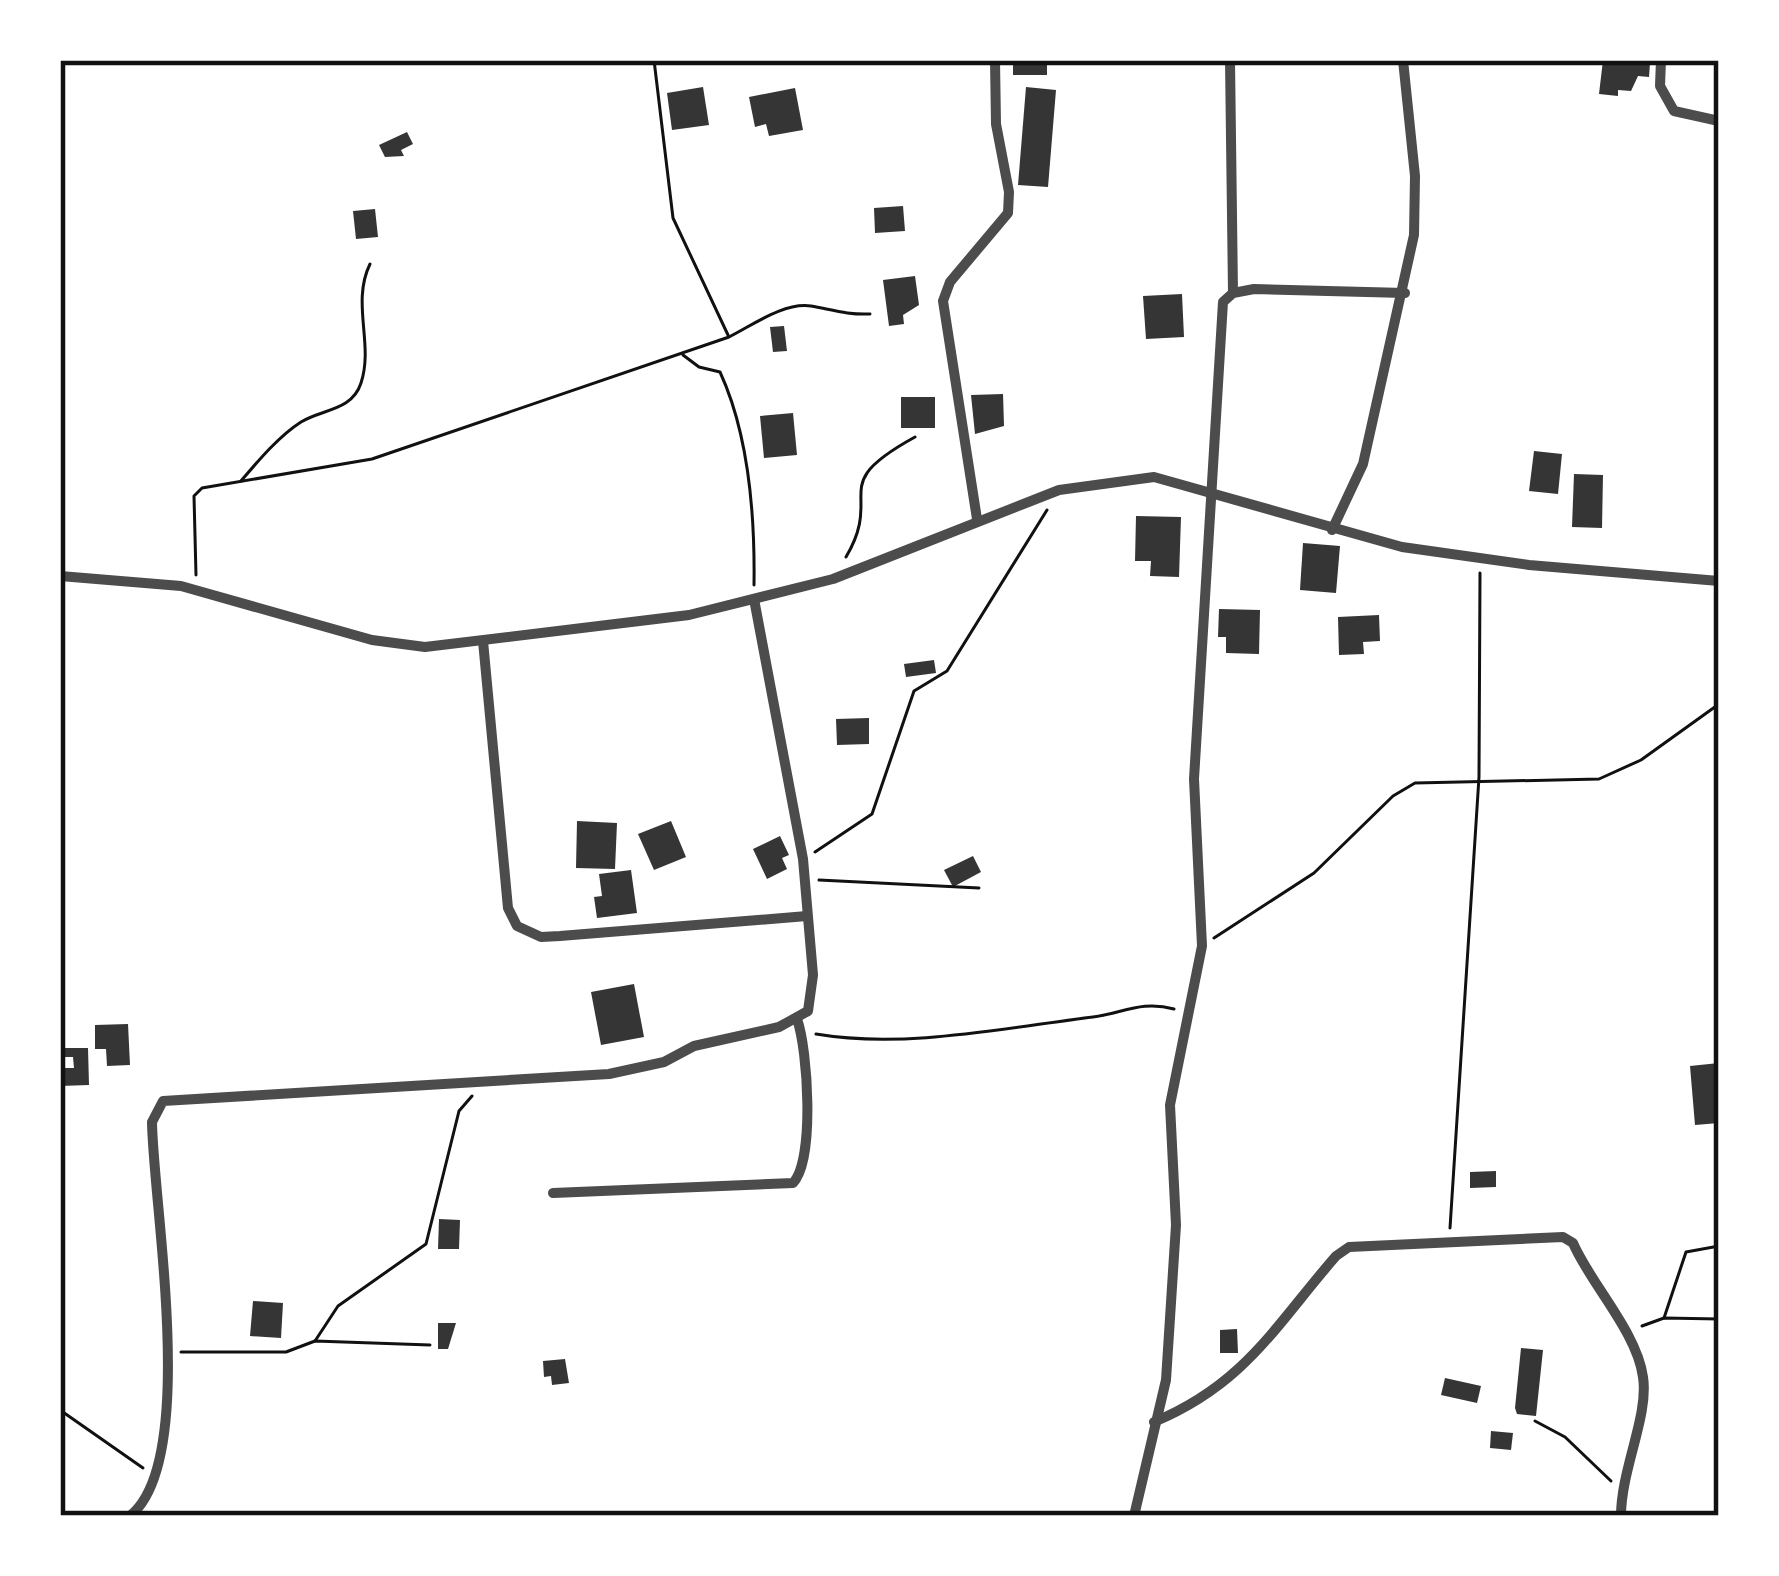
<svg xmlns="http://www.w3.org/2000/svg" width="1779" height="1576" font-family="Cabin,sans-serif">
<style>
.building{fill:#353535}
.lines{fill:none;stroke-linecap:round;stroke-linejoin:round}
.path{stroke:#111;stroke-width:3}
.minor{stroke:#4c4c4c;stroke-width:10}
.neatline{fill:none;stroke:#111;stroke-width:4.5}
</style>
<rect width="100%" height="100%" fill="#fff"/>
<g class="building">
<rect x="1013" y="60" width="34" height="15"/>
<path d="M 1603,60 L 1650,63 L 1649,77 L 1638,76 L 1631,91 L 1618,90 L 1618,96 L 1599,94 Z"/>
<path d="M 703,87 L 709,125 L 672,130 L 667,93 Z"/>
<path d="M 1026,87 L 1056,90 L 1048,187 L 1018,185 Z"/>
<path d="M 795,88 L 803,130 L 769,136 L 766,124 L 755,127 L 749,97 Z"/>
<path d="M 407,132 L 413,144 L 401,150 L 404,156 L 385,157 L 379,145 Z"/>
<path d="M 903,206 L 905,231 L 875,233 L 874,208 Z"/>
<path d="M 375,209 L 378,237 L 356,239 L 353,211 Z"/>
<path d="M 915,276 L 919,305 L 903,315 L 904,324 L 889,326 L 883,280 Z"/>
<path d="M 1182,294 L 1184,337 L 1146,339 L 1143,296 Z"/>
<path d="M 784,326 L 787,351 L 773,352 L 770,327 Z"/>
<path d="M 1003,394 L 1004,426 L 975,434 L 971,395 Z"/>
<rect x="901" y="397" width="34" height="31"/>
<path d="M 793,413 L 797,455 L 764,458 L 760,416 Z"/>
<path d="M 1534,451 L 1562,454 L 1558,494 L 1529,491 Z"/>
<path d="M 1574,474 L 1603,475 L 1602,528 L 1572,527 Z"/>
<path d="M 1136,516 L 1181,517 L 1179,577 L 1150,576 L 1151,561 L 1135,561 Z"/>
<path d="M 1303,543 L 1340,546 L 1336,593 L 1300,590 Z"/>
<path d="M 1219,609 L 1260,610 L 1259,654 L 1226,653 L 1226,637 L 1218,637 Z"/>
<path d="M 1379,615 L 1380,641 L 1363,642 L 1364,654 L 1339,655 L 1338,617 Z"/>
<path d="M 934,660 L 936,673 L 906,677 L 904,664 Z"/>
<path d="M 869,718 L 869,744 L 837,745 L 836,719 Z"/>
<path d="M 577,821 L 617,823 L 615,869 L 576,868 Z"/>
<path d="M 671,821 L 686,857 L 654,870 L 638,834 Z"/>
<path d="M 780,836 L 789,855 L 782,858 L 787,869 L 767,879 L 753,849 Z"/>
<path d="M 973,856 L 981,872 L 953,887 L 944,870 Z"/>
<path d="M 631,870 L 637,913 L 597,918 L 594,897 L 602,896 L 599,874 Z"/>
<path d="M 634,984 L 644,1037 L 601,1045 L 591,992 Z"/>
<path d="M 128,1024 L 130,1065 L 107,1066 L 106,1049 L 95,1049 L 95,1025 Z"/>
<path d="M 60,1048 L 88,1048 L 89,1085 L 60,1086 L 60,1068 L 74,1068 L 73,1057 L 60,1057 Z"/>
<path d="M 1719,1063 L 1719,1123 L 1695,1125 L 1690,1066 Z"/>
<path d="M 1496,1171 L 1496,1187 L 1470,1188 L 1470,1172 Z"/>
<path d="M 439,1219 L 460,1220 L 459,1249 L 438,1249 Z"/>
<path d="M 253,1301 L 283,1303 L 281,1338 L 250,1336 Z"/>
<path d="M 438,1323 L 456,1323 L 448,1349 L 438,1349 Z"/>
<path d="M 1237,1329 L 1238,1353 L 1220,1353 L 1220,1330 Z"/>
<path d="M 1521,1348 L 1543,1350 L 1536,1416 L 1517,1414 L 1515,1408 Z"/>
<path d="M 565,1359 L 569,1383 L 552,1385 L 551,1376 L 544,1377 L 543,1361 Z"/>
<path d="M 1445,1378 L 1481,1386 L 1477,1403 L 1441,1395 Z"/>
<path d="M 1491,1431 L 1513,1433 L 1511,1450 L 1490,1448 Z"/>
</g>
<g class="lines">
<g class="path">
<path d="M 654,60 L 673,218 L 728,335"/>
<path d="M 683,355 L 699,367 L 720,372 C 749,435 755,516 754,585"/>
<path d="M 241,481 C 258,461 279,436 301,422 C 322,409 352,411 361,383 C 374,344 351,303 370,264"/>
<path d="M 846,557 C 885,491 824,487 915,437"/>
<path d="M 196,575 L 194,496 L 202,488 L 372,459 L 729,337 C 753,325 784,302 811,306 C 833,310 848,315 870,314"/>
<path d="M 815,852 L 872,814 L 914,691 L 947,671 L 1047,510"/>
<path d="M 819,880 L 979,888"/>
<path d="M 1214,938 L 1314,873 L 1393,796 L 1415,783 L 1599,779 L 1641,760 L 1719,704"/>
<path d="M 816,1034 C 904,1049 1004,1028 1093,1017 C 1123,1013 1142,1000 1174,1009"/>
<path d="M 1450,1228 L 1479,777 L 1480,573"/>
<path d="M 1664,1318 L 1686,1252 L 1719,1246"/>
<path d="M 1642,1326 L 1664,1318 L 1719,1319"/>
<path d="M 315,1341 L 338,1306 L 426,1244 L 459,1111 L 472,1096"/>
<path d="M 181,1352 L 286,1352 L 315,1341 L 430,1345"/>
<path d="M 60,1410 L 143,1468"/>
<path d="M 1535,1421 L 1565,1437 L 1611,1481"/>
</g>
<g class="minor">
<path d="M 1230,60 L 1233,293"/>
<path d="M 1661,60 L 1660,86 L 1674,111 L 1719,121"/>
<path d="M 977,519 L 943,301 L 950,282 L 1008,213 L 1009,192 L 996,124 L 995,60"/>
<path d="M 1332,530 L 1363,464 L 1414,235 L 1415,176 L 1403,60"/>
<path d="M 60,576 L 181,586 L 372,640 L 425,647 L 689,615 L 833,579 L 1059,490 L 1154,477 L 1402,547 L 1529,565 L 1719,581"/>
<path d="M 483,641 L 508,908 L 517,926 L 541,937 L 560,936 L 807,916"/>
<path d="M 553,1193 L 793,1183 C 815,1160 808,1050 797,1019"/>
<path d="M 1154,1422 C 1245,1384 1275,1326 1336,1256 L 1349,1247 L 1563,1237 L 1573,1243 C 1590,1283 1637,1332 1643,1377 C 1649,1416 1621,1469 1621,1516"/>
<path d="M 130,1516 C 199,1461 153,1205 152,1122 L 163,1101 L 609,1074 L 664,1062 L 694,1046 L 779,1027 L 808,1011 L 813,975 L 803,859 L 754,599"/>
<path d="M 1134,1516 L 1166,1380 L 1176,1225 L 1170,1105 L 1202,946 L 1194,779 L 1223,302 L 1233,293 L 1254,289 L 1405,293"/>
</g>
</g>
<rect width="1779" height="1576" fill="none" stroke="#ffffff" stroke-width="126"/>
<rect x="63" y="63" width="1653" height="1450" class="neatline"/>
</svg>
